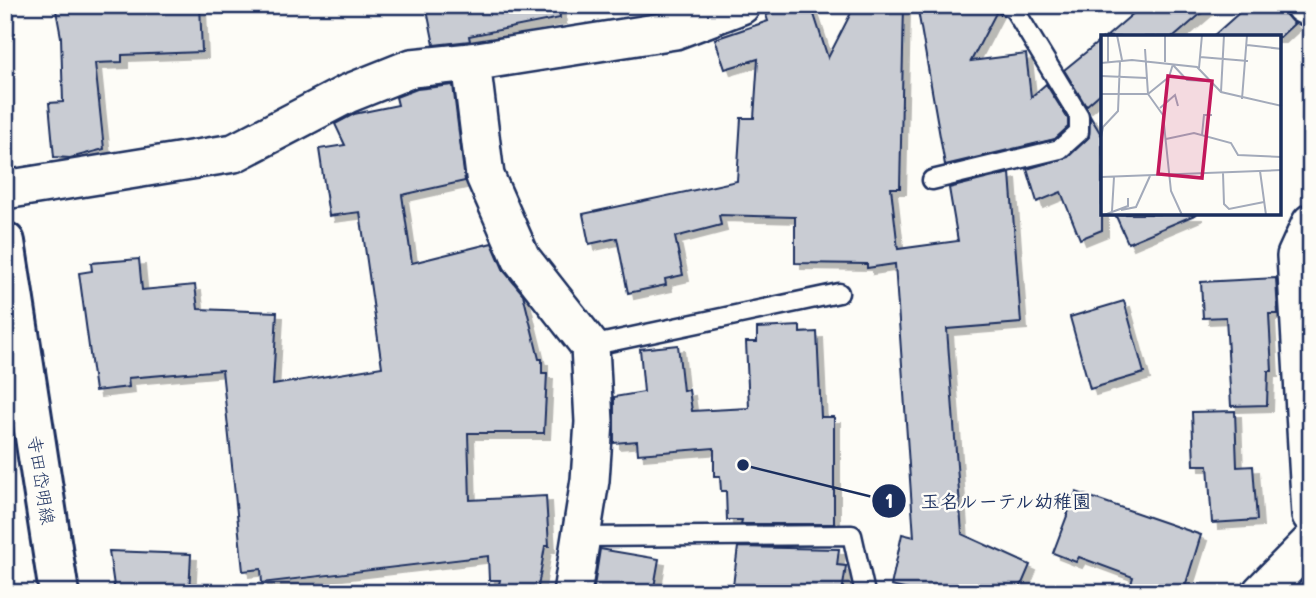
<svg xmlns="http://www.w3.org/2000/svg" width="1316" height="598" font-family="Mali,'Klee One',sans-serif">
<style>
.building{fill:#c9ccd3;stroke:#1b2f5e;stroke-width:2;filter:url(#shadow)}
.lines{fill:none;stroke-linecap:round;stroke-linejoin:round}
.lane-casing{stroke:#1b2f5e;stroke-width:23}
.street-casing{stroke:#1b2f5e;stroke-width:42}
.secondary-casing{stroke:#1b2f5e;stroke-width:44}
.lane{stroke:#fdfcf7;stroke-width:18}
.street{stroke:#fdfcf7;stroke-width:37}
.secondary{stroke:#fdfcf7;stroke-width:38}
.labels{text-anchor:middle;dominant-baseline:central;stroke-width:5;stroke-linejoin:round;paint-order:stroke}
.street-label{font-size:18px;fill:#1b2f5e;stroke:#fdfcf7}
.inset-road{fill:none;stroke:#a3aaba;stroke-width:2}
.view{fill:#c2185b;fill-opacity:0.15;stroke:#c2185b;stroke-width:3.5}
.inset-edge{fill:none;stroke:#1b2f5e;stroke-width:3.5}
.leader{fill:none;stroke:#1b2f5e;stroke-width:2.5}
.callout-dot{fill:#1b2f5e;stroke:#fdfcf7;stroke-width:2.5}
.mark-label{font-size:21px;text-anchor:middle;font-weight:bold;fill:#fff}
.callout-label{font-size:19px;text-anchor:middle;font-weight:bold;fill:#1b2f5e;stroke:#fdfcf7;stroke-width:5;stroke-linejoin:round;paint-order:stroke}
</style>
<defs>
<filter id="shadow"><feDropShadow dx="6" dy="6" stdDeviation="0" flood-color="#0004"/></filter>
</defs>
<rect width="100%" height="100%" fill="#fdfcf7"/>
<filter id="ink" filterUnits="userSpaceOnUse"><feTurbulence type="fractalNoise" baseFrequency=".0143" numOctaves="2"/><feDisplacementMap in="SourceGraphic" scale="14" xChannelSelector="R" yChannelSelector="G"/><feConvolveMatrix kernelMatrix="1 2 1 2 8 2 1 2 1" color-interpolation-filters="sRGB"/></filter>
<g filter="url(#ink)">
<g class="building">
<path d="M 55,5 L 200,5 L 202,52 L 122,55 L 122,62 L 95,63 L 104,149 L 70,158 L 54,157 L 49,103 L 63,102 L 61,37 Z"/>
<path d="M 426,5 L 559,5 L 560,18 L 469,36 L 470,41 L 434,45 Z"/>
<path d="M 797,5 L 811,5 L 828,58 L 855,5 L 904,5 L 900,188 L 891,188 L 898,249 L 958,241 L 949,188 L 1010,173 L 1021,323 L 947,329 L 962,534 L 1030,565 L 1018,593 L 922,593 L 891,586 L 902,534 L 914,537 L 895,264 L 867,268 L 867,264 L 795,263 L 795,217 L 719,215 L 721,225 L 675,237 L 683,275 L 665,279 L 666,285 L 628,293 L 617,238 L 589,244 L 583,214 L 737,181 L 741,118 L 754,118 L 758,59 L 725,69 L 715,39 L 768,21 L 766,15 Z"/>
<path d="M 917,5 L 995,5 L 997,11 L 971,61 L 1026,54 L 1031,97 L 1046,84 L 1068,119 L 1068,127 L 1055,139 L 945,165 Z"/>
<path d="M 1143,5 L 1211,5 L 1174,37 L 1106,37 Z"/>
<path d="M 1248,5 L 1277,5 L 1294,24 L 1280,37 L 1212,37 Z"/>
<path d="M 1102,39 L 1102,92 L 1086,106 L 1064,70 Z"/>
<path d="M 453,85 L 465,181 L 402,195 L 412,263 L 492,243 L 504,271 L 523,294 L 539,359 L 542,359 L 542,373 L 547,373 L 544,433 L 468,433 L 470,500 L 546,496 L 549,546 L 545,546 L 537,593 L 497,593 L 500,580 L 489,580 L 488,556 L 262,583 L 261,569 L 243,571 L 222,370 L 128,378 L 129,387 L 95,391 L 79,273 L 92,271 L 91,263 L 139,259 L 142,290 L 195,285 L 198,309 L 277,312 L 273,385 L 382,367 L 360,212 L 329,216 L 319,149 L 345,145 L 335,124 L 354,114 L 398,105 L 396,97 L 417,89 Z"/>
<path d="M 1090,116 L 1102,136 L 1102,230 L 1080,239 L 1061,192 L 1037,202 L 1027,169 L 1068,157 L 1089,137 Z"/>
<path d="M 1115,214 L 1197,214 L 1128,243 Z"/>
<path d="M 1276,278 L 1278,314 L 1269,314 L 1272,371 L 1268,371 L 1267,405 L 1231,406 L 1226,317 L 1203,318 L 1201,282 Z"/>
<path d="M 1124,301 L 1144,373 L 1090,389 L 1070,317 Z"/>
<path d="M 800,326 L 800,333 L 817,332 L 821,417 L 834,417 L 834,524 L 741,524 L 742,520 L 727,520 L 726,491 L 721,491 L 720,476 L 714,476 L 714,448 L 638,454 L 637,441 L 614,443 L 614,397 L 644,392 L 640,349 L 678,345 L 683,391 L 689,390 L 692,411 L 749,408 L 746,342 L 757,342 L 757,328 Z"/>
<path d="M 1235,411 L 1237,467 L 1253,466 L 1257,520 L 1212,523 L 1208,465 L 1194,465 L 1192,412 Z"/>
<path d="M 1076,492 L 1201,535 L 1183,593 L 1143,593 L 1145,588 L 1131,584 L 1133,577 L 1079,557 L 1076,562 L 1053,553 Z"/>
<path d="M 738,547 L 839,549 L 837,565 L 846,566 L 842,593 L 732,593 Z"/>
<path d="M 600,549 L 659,559 L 653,593 L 593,593 Z"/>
<path d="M 109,551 L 191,554 L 189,593 L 115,593 Z"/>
</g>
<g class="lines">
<defs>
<g id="lane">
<path d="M 932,180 L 1060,149 L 1079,132 L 1079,116 L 1014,9 L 1006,5"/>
<path d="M 590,346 L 839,293"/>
<path d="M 581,537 L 852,535 L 865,593"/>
</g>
<g id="street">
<path d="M 1304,5 L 1311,8"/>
<path d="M 471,62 L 485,176 L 521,258 L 590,346 L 594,422 L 590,480 L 572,593"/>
<path d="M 5,190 L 234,153 L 347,94 L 412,68 L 471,62 L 675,30 L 741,5"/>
<path d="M 1311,223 L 1296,256 L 1311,515"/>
<path d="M 1261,593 L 1311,542"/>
</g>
<path id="secondary" d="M 5,242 L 59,593"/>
</defs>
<use href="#lane" class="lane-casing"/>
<use href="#street" class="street-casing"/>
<use href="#secondary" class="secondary-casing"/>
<use href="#lane" class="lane"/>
<use href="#street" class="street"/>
<use href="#secondary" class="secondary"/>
</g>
</g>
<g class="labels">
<g class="street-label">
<text transform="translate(42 480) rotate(81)">寺田岱明線</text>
</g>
</g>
<g transform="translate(1101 35)">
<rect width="180" height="180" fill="#fdfcf7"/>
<path class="inset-road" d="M 16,0 L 21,25M 64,0 L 64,27M 146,10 L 181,14M 44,14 L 47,59 L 62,80 L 70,156 L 81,180M 99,22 L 147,26M 7,27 L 7,0M 0,28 L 31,25 L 96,32 L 120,57 L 181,71M 72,30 L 86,45 L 107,46M 98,33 L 101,0M 0,41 L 46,43M 120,57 L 123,0M 0,59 L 47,59 L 68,42 L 72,29M 141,64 L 146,0M 59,73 L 74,60 L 77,71M 101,100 L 103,80 L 111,80M 0,102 L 2,92 L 17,76 L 19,27M 65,104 L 93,98 L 130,108 L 137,120 L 181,122M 159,136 L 165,180M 122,138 L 123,169 L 128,174 L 163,167M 0,142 L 181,135M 20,175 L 35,172 L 49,141M 11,176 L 13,142M 3,180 L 27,171 L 27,163"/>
<path class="view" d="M 67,41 L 111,46 L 101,143 L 57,139 Z"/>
<rect width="180" height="180" class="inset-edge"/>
</g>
<path class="leader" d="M743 465L889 501"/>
<g class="callout-dot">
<circle cx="743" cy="465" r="7"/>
<circle cx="889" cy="501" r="18"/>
</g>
<g class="mark-label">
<text x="889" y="508">1</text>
</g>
<g class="callout-label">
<text x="1006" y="508">玉名ルーテル幼稚園</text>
</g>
<rect width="1316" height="598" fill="none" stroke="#fdfcf7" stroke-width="28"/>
<rect x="14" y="14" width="1288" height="570" fill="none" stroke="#1b2f5e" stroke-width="2.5" filter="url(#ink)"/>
</svg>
